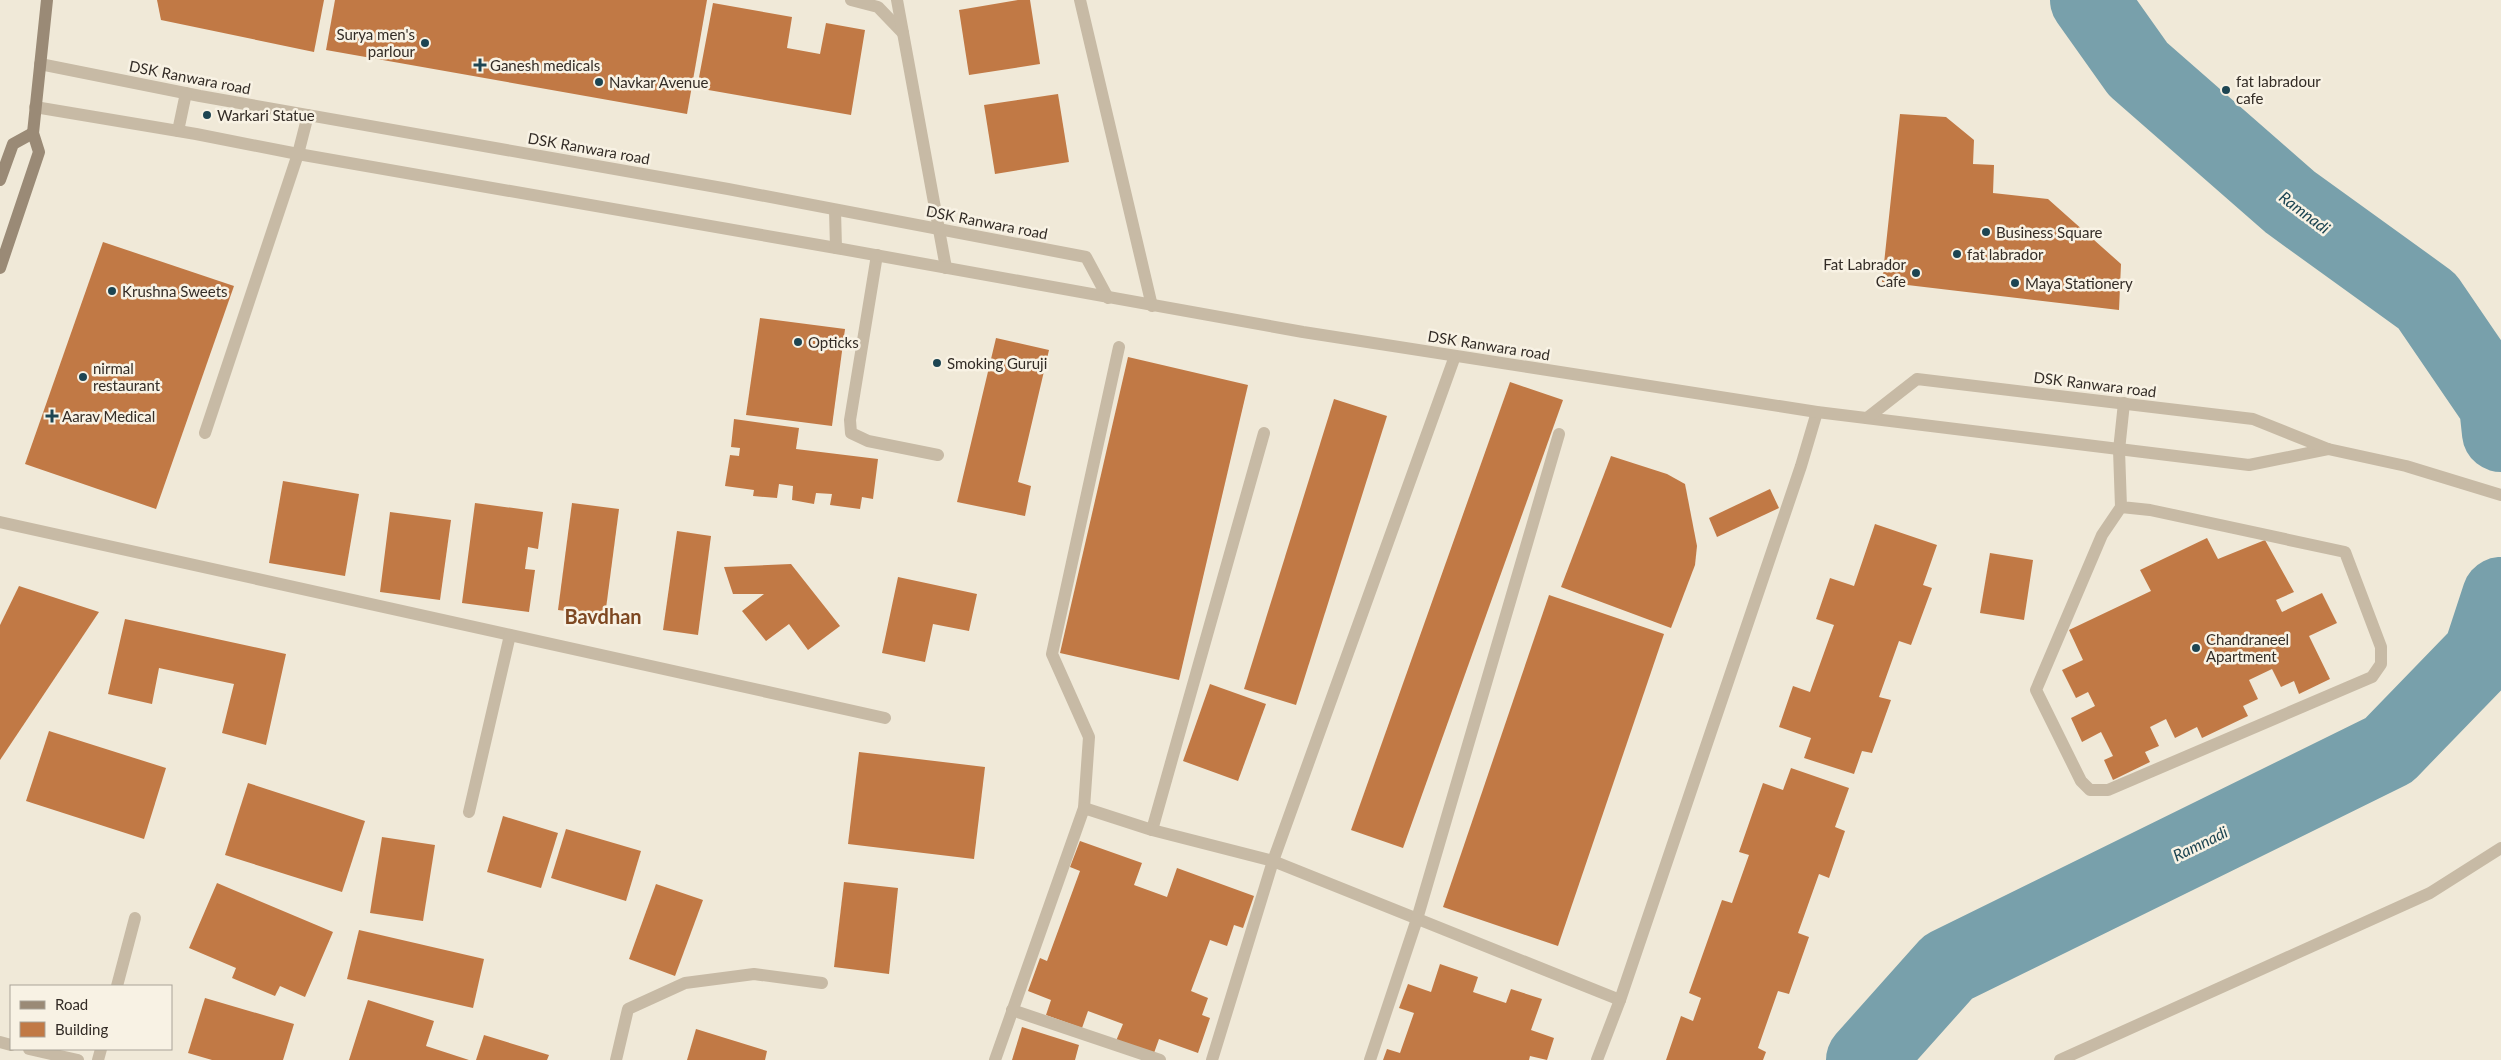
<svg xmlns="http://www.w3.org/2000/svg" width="2501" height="1060" font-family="Lato,sans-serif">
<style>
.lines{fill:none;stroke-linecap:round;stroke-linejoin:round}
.river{stroke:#78a0ab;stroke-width:78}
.building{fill:#c17945}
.service{stroke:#c7baa5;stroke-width:12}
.minor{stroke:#c7baa5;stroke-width:12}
.tertiary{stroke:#c7baa5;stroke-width:12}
.secondary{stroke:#9a8a76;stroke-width:12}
.poi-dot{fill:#1d4552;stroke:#f8f2e4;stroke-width:2}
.labels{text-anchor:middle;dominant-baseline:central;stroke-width:5;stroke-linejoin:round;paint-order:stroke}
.poi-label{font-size:15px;fill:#332c26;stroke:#f8f2e4;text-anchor:start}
.street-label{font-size:15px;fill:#332c26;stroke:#f8f2e4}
.water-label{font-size:16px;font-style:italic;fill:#1d4552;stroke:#f8f2e4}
.district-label{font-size:20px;font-weight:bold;fill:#7e4822;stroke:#f8f2e4}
</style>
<rect width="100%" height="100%" fill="#f0e9d8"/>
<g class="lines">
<g class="river">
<path d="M 2089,0 L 2138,69 L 2290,202 L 2427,301 L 2498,405 L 2501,433"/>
<path d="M 1865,1060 L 1948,967 L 2389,750 L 2482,654 L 2501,596"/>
</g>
</g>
<g class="building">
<path d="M 157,0 L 324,0 L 314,52 L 161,20 Z"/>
<path d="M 335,0 L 707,0 L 687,114 L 326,50 Z"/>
<path d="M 1018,0 L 1030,0 L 1040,64 L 969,75 L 959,10 Z"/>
<path d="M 713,3 L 792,17 L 787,48 L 820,54 L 826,23 L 865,30 L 851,115 L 697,88 Z"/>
<path d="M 1058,94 L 1069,162 L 995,174 L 984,105 Z"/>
<path d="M 1900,114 L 1946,117 L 1974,140 L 1973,164 L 1994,165 L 1993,193 L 2048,199 L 2121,264 L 2119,310 L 1882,282 Z"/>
<path d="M 103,242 L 234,286 L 156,509 L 25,464 Z"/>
<path d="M 760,318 L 845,329 L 832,426 L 746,415 Z"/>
<path d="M 996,338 L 1049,350 L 1018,482 L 1031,486 L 1025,516 L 957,502 Z"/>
<path d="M 1128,357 L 1248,385 L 1179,680 L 1060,653 Z"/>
<path d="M 1510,382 L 1563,400 L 1403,848 L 1351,830 Z"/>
<path d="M 1334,399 L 1387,416 L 1296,705 L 1244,689 Z"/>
<path d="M 734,419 L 799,428 L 796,449 L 878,459 L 873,499 L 862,497 L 860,509 L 830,505 L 832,494 L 816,493 L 814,504 L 792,500 L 793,486 L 779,484 L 777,498 L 753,496 L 754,490 L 725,486 L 730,455 L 739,456 L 740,448 L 731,447 Z"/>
<path d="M 1611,456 L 1667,474 L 1685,484 L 1697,546 L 1695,565 L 1671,628 L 1561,587 Z"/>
<path d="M 283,481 L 359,494 L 345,576 L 269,563 Z"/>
<path d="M 1770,489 L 1779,508 L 1717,537 L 1709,518 Z"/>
<path d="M 475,503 L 543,512 L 538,549 L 528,547 L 525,569 L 535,570 L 529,612 L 462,603 Z"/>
<path d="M 572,503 L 619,509 L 605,616 L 558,610 Z"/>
<path d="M 390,512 L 451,520 L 440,600 L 380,592 Z"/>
<path d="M 1875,524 L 1937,545 L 1923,585 L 1932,588 L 1911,645 L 1899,641 L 1879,697 L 1891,700 L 1872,753 L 1862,751 L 1854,774 L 1804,758 L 1811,738 L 1779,727 L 1793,686 L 1810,692 L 1834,625 L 1816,619 L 1830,578 L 1854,586 Z"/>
<path d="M 677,531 L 711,536 L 698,635 L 663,630 Z"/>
<path d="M 2207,538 L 2218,559 L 2265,540 L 2294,592 L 2276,600 L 2282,612 L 2322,593 L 2337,623 L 2309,636 L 2330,679 L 2299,694 L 2294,681 L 2281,687 L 2272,669 L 2249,680 L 2258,699 L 2243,706 L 2248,716 L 2202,738 L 2197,727 L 2175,738 L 2166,719 L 2150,727 L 2159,746 L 2145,752 L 2150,762 L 2113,780 L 2104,760 L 2113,756 L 2101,732 L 2082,742 L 2071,718 L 2095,706 L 2088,692 L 2076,698 L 2062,670 L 2083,660 L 2069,630 L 2151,591 L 2140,570 Z"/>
<path d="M 1990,553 L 2033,560 L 2024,620 L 1980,613 Z"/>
<path d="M 791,564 L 840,626 L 808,650 L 789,624 L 766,641 L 742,611 L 764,594 L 733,594 L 724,567 Z"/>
<path d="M 898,577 L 977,594 L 969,631 L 933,624 L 925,662 L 882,653 Z"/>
<path d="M 19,586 L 99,612 L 0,760 L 0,625 Z"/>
<path d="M 1549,595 L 1664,634 L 1558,946 L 1443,907 Z"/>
<path d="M 125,619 L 286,654 L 266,745 L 222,733 L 234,684 L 159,668 L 152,704 L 108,694 Z"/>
<path d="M 1210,684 L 1266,704 L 1238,781 L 1183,761 Z"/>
<path d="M 49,731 L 166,768 L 144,839 L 26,801 Z"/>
<path d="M 859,752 L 985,767 L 974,859 L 848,844 Z"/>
<path d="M 1791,768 L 1849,788 L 1835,827 L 1845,831 L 1829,878 L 1819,874 L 1798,933 L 1809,937 L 1789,994 L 1778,991 L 1758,1048 L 1766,1052 L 1763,1060 L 1666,1060 L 1681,1016 L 1693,1021 L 1701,998 L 1689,993 L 1722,900 L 1732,903 L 1749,855 L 1739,852 L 1763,783 L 1783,790 Z"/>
<path d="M 248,783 L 365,821 L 342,892 L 225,855 Z"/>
<path d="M 503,816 L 558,833 L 541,888 L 487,872 Z"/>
<path d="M 566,829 L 641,851 L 626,901 L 551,878 Z"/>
<path d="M 382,837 L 435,845 L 423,921 L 370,913 Z"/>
<path d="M 1080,841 L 1142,863 L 1134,885 L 1167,897 L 1177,868 L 1254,896 L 1243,928 L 1234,925 L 1227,946 L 1210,940 L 1191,991 L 1208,998 L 1202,1015 L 1210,1018 L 1198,1053 L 1159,1039 L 1154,1053 L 1116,1041 L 1123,1024 L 1088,1011 L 1082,1028 L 1046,1015 L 1051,1000 L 1028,991 L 1040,958 L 1047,961 L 1080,871 L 1070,867 Z"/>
<path d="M 844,882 L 898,888 L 889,974 L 834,967 Z"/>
<path d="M 217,883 L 333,932 L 305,997 L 280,986 L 275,996 L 232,978 L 236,968 L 189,948 Z"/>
<path d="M 656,884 L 703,900 L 675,976 L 629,959 Z"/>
<path d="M 359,930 L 484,959 L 473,1008 L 347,979 Z"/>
<path d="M 1440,964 L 1478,977 L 1473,992 L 1506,1003 L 1511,989 L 1542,999 L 1531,1030 L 1554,1038 L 1547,1060 L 1530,1056 L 1529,1060 L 1383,1060 L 1387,1049 L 1400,1053 L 1414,1013 L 1399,1008 L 1408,984 L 1431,992 Z"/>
<path d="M 205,998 L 294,1024 L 283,1060 L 212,1060 L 188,1053 Z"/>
<path d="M 368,1000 L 434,1021 L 426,1046 L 469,1060 L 349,1060 Z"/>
<path d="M 1022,1027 L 1079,1045 L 1075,1060 L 1012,1060 Z"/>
<path d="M 696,1029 L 767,1051 L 765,1060 L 687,1060 Z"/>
<path d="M 484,1035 L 549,1055 L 547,1060 L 476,1060 Z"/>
</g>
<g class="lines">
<g class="service">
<path d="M 205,433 L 298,154 L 308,115"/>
<path d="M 2060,1060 L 2430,893 L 2501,848"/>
</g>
<g class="minor">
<path d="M 851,0 L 878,7 L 903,33"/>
<path d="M 897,0 L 946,268"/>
<path d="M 1080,0 L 1152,306"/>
<path d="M 877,255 L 850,420 L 851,433 L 868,441 L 938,455"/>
<path d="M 2119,450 L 2121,507 L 2150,510 L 2345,552 L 2381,647 L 2381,664 L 2372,677 L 2108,790 L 2090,790 L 2081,781 L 2036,690 L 2102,535 L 2121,507"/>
<path d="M 0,522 L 885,718"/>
<path d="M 1084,808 L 1089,737 L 1052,654 L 1119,347"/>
<path d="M 469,812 L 510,635"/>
<path d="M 1152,830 L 1264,433"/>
<path d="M 117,986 L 135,918"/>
<path d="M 1012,1010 L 1160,1060"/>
<path d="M 0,1042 L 11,1045"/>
<path d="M 29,1049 L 78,1060"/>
<path d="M 98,1060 L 101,1049"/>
<path d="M 616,1060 L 628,1009 L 685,983 L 754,974 L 822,983"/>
<path d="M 995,1060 L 1084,808 L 1152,830 L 1273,861 L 1620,1000"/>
<path d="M 1212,1060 L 1273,861 L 1455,356"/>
<path d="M 1370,1060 L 1417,919 L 1559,434"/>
<path d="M 1597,1060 L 1620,1000 L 1801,466 L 1817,412"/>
</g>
<g class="tertiary">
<path d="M 40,64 L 200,96 L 728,189 L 1086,257 L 1108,298"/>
<path d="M 35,107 L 196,134 L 298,154 L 836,248 L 1303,332 L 1817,412 L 2249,465 L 2328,449"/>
<path d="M 178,131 L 186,93"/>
<path d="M 835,210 L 836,248"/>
<path d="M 1867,418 L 1917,379 L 2253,419 L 2328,449 L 2406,466 L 2501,495"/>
<path d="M 2119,450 L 2124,403"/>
</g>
<g class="secondary">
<path d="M 0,180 L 13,144 L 33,133"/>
<path d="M 0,268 L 39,152 L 33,133 L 47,0"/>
</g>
</g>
<g class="poi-dot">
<circle cx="425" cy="43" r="5"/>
<path d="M477.5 57.5h5v5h5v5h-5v5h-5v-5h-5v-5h5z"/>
<circle cx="599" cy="82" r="5"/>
<circle cx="2226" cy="90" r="5"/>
<circle cx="207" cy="115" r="5"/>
<circle cx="1986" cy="232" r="5"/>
<circle cx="1957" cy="254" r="5"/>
<circle cx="1916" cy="273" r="5"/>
<circle cx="2015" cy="283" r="5"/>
<circle cx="112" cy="291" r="5"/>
<circle cx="798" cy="342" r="5"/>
<circle cx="937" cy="363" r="5"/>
<circle cx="83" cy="377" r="5"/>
<path d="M49.5 408.5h5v5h5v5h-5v5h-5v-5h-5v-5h5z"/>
<circle cx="2196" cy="648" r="5"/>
</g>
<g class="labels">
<g class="poi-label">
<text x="415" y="34" text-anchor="end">Surya men's<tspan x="415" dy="17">parlour</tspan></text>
<text x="490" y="65">Ganesh medicals</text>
<text x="2236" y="81">fat labradour<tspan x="2236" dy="17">cafe</tspan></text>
<text x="609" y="82">Navkar Avenue</text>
<text x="217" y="115">Warkari Statue</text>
<text x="1996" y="232">Business Square</text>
<text x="1967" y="254">fat labrador</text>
<text x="1906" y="264" text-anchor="end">Fat Labrador<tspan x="1906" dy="17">Cafe</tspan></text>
<text x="2025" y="283">Maya Stationery</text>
<text x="122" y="291">Krushna Sweets</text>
<text x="808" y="342">Opticks</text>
<text x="947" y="363">Smoking Guruji</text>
<text x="93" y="368">nirmal<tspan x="93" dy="17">restaurant</tspan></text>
<text x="62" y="416">Aarav Medical</text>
<text x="2206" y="639">Chandraneel<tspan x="2206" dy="17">Apartment</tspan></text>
</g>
<g class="street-label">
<text transform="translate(190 77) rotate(11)">DSK Ranwara road</text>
<text transform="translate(589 148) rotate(10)">DSK Ranwara road</text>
<text transform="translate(987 222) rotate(11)">DSK Ranwara road</text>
<text transform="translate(1489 345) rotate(9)">DSK Ranwara road</text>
<text transform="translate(2095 384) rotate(7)">DSK Ranwara road</text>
</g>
<g class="water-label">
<text transform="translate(2305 212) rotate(37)">Ramnadi</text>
<text transform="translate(2200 843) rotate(-26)">Ramnadi</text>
</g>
<g class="district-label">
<text x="603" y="616">Bavdhan</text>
</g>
</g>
<rect x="10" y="985" width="162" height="65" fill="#f8f2e4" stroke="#a9a398"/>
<rect x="20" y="1001" width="25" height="8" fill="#9a8a76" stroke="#a9a398"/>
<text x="55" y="1010" font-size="15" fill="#332c26">Road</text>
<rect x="20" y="1022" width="25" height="15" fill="#c17945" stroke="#a9a398"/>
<text x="55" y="1035" font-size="15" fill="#332c26">Building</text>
</svg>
